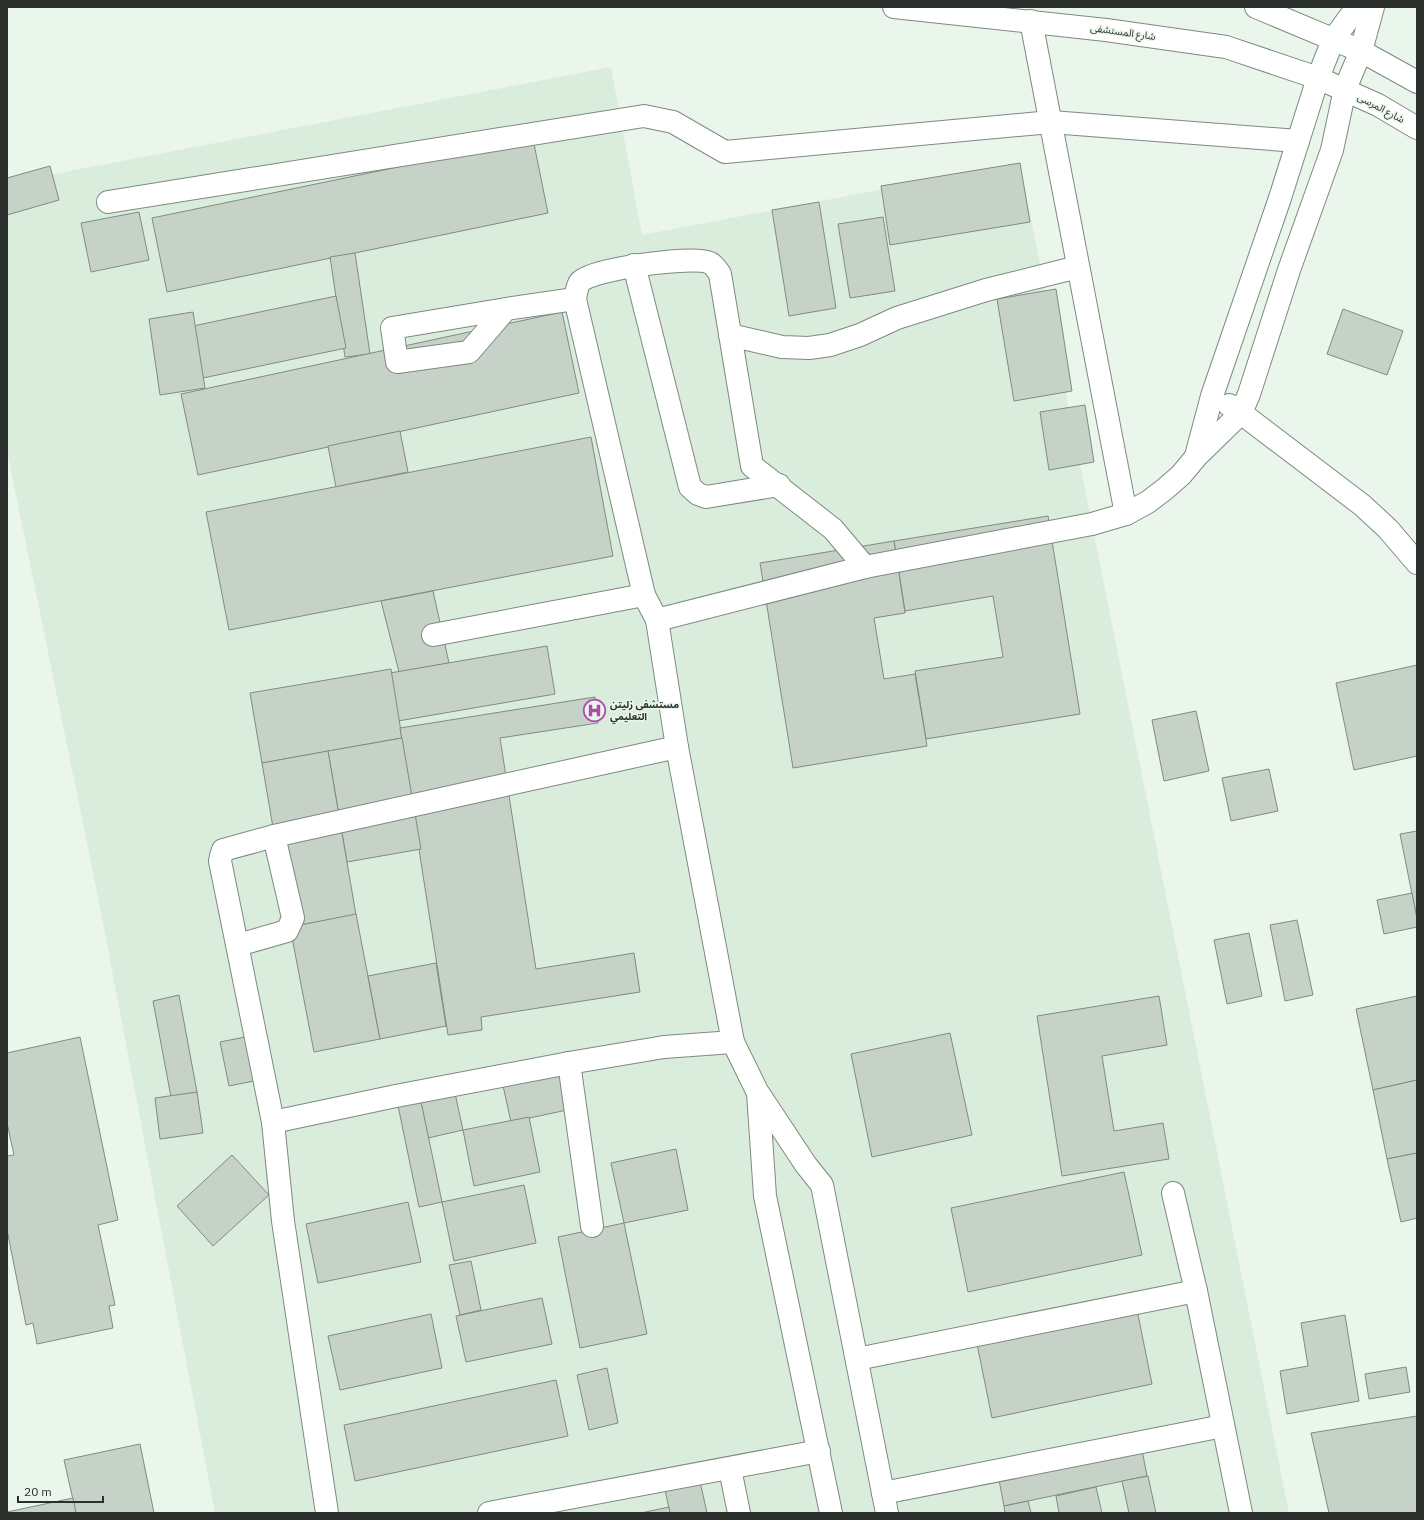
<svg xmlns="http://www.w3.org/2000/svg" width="1424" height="1520" font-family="'IBM Plex Sans','Noto Sans Arabic',sans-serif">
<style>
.built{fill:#daeddc}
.building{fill:#c6d2c7;stroke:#808b81}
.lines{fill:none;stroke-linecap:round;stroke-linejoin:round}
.minor-casing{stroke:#7e897f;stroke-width:24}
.major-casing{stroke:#7e897f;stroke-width:24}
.minor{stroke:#fff;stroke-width:22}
.major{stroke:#fff;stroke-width:22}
.labels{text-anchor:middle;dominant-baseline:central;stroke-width:3;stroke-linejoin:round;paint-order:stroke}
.street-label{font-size:10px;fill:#2c302c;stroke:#eaf6eb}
.poi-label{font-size:10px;font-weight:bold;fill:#2c302c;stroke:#eaf6eb;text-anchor:start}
</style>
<rect width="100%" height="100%" fill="#eaf6eb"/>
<path class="built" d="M 611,67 L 642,235 L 1020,163 L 1289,1513 L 215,1513 L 98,897 L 7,451 L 7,183 Z"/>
<g class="building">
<path d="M 533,139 L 548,213 L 167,292 L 152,218 Z"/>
<path d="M 1020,163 L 1030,222 L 890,245 L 881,186 Z"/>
<path d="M 50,166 L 59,200 L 7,215 L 7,178 Z"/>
<path d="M 819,202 L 836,308 L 789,316 L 772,210 Z"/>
<path d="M 139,212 L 149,260 L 91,272 L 81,223 Z"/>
<path d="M 883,217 L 895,291 L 850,298 L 838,224 Z"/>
<path d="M 355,253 L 370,354 L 345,357 L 330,257 Z"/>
<path d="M 1056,289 L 1072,391 L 1014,401 L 997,299 Z"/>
<path d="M 336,296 L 346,348 L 203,378 L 193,326 Z"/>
<path d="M 1343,309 L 1403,331 L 1387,375 L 1327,354 Z"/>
<path d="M 193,312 L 205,388 L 160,395 L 149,319 Z"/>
<path d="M 562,312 L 579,393 L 198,475 L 181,394 Z"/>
<path d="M 1085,405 L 1094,462 L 1049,470 L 1040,412 Z"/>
<path d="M 400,431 L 408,472 L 336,487 L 328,446 Z"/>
<path d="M 591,437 L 613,556 L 229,630 L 206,512 Z"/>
<path d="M 1048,516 L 1080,714 L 926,739 L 915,671 L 1003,657 L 993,596 L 905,611 L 894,541 Z"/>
<path d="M 894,541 L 905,613 L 874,618 L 884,679 L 915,674 L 927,746 L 793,768 L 760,563 Z"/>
<path d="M 433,591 L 449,663 L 399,672 L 381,601 Z"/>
<path d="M 547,646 L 555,694 L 398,721 L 390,673 Z"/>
<path d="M 1417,665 L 1417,756 L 1354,770 L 1336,683 Z"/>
<path d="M 391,669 L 402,738 L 262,763 L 250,693 Z"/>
<path d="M 595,697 L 598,723 L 500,738 L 536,969 L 634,953 L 640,992 L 481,1017 L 482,1030 L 448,1035 L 400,728 Z"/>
<path d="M 1196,711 L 1209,771 L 1164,781 L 1152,720 Z"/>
<path d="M 402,738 L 421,849 L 347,862 L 328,751 Z"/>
<path d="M 328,751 L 356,915 L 290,927 L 262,763 Z"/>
<path d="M 1269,769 L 1278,811 L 1231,821 L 1222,778 Z"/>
<path d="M 1417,831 L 1417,919 L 1400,834 Z"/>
<path d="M 1412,893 L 1417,919 L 1417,927 L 1384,934 L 1377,900 Z"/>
<path d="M 356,914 L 380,1039 L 314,1052 L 290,927 Z"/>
<path d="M 1297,920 L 1313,995 L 1285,1001 L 1270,925 Z"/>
<path d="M 1249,933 L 1262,996 L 1227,1004 L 1214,940 Z"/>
<path d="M 436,963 L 446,1026 L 380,1039 L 368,976 Z"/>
<path d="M 179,995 L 197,1092 L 171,1097 L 153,1001 Z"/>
<path d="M 1159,996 L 1167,1045 L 1102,1056 L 1114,1131 L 1163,1123 L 1169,1159 L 1062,1176 L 1037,1016 Z"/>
<path d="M 1417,996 L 1417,1080 L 1373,1090 L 1356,1009 Z"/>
<path d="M 950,1033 L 972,1135 L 872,1157 L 851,1054 Z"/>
<path d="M 80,1037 L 118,1220 L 98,1225 L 115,1305 L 109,1306 L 113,1328 L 37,1344 L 33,1323 L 26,1325 L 7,1230 L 7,1156 L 14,1155 L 7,1123 L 7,1053 Z"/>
<path d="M 245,1037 L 254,1081 L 229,1086 L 220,1042 Z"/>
<path d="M 559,1069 L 567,1110 L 511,1122 L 502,1081 Z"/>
<path d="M 1417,1080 L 1417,1153 L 1387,1159 L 1373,1090 Z"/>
<path d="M 453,1084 L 463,1130 L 428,1138 L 419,1092 Z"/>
<path d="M 197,1092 L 203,1133 L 160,1139 L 155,1098 Z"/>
<path d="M 419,1092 L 442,1202 L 419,1207 L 396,1096 Z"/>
<path d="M 529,1117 L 540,1172 L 474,1186 L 463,1130 Z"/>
<path d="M 676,1149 L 688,1210 L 624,1223 L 611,1163 Z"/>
<path d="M 1417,1153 L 1417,1218 L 1401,1222 L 1387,1159 Z"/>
<path d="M 232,1155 L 269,1195 L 213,1246 L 177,1206 Z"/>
<path d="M 1124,1172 L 1142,1255 L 968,1292 L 951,1208 Z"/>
<path d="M 524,1185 L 536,1243 L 454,1261 L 442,1202 Z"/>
<path d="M 408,1202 L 421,1262 L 318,1283 L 306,1224 Z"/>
<path d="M 624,1223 L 647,1334 L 580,1348 L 558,1237 Z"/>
<path d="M 471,1261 L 481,1310 L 460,1315 L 449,1265 Z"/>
<path d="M 542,1298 L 552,1344 L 466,1362 L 456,1316 Z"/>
<path d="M 1136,1305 L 1152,1384 L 992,1418 L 976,1339 Z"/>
<path d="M 431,1314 L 442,1368 L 340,1390 L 328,1336 Z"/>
<path d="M 1345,1315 L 1359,1401 L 1287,1414 L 1280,1371 L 1308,1366 L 1301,1323 Z"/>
<path d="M 1406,1367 L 1410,1392 L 1369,1399 L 1365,1374 Z"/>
<path d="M 607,1368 L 618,1423 L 589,1430 L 577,1375 Z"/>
<path d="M 556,1380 L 568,1436 L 355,1481 L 344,1425 Z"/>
<path d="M 1417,1416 L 1417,1513 L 1329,1513 L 1311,1433 Z"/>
<path d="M 140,1444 L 154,1513 L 76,1513 L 64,1460 Z"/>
<path d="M 1142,1450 L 1147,1476 L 1004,1506 L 999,1480 Z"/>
<path d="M 1148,1476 L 1156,1513 L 1129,1513 L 1122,1481 Z"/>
<path d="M 699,1477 L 707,1513 L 670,1513 L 664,1485 Z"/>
<path d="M 1096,1487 L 1102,1513 L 1059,1513 L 1056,1496 Z"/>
<path d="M 73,1498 L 76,1513 L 7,1513 L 7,1512 Z"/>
<path d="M 1028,1501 L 1031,1513 L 1005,1513 L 1004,1506 Z"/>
<path d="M 669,1507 L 670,1513 L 641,1513 Z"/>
</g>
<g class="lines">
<defs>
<g id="minor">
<path d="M 1031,21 L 1126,514"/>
<path d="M 108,202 L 644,116 L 673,122 L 725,152 L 1051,122 L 1298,141"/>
<path d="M 634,265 L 690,487 L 698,494 L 706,497 L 779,485"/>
<path d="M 506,309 L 469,352 L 397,362 L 392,328 L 506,309 L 575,299"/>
<path d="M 730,335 L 782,347 L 809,348 L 830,345 L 860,335 L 897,318 L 986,290 L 1078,267"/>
<path d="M 1229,405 L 1241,413 L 1362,505 L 1388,529 L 1417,563"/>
<path d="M 1196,456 L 1212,396 L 1280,198 L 1318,78 L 1333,40 L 1357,7"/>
<path d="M 657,620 L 865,567 L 1092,524 L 1126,514 L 1148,502 L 1165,489 L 1181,475 L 1196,457 L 1241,413 L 1249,394 L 1289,270 L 1332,150 L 1345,89 L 1361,51 L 1373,7"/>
<path d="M 433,635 L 644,595"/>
<path d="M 238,945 L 287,931 L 293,918 L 274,836"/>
<path d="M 569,1063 L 592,1226"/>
<path d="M 759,1094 L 806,1165 L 822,1185 L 887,1513"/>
<path d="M 273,1122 L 396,1096 L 569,1063 L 664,1047 L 733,1042"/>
<path d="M 1173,1193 L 1196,1291 L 1241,1513"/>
<path d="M 857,1359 L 1196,1291"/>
<path d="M 730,1469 L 739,1513"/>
<path d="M 883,1493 L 1223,1426"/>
<path d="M 327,1513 L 283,1221 L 273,1122 L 220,861 L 221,856 L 223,850 L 274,836 L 677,747"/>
<path d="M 489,1513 L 819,1451"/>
<path d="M 831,1513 L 765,1196 L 758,1093 L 733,1042 L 677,747 L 657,620 L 644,595 L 575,299 C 576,294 577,286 580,282 C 590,269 695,255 710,263 C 714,265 718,271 720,274 L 752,466 L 833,529 L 865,567"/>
</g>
<g id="major">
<path d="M 894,7 L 1106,30 L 1226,47 L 1318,78 L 1378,105 L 1417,128"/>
<path d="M 1256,7 L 1361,51 L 1417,82"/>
</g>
</defs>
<use href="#minor" class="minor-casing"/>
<use href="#major" class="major-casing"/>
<use href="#minor" class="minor"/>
<use href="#major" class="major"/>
</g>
<defs>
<symbol id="hospital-ring" viewBox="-11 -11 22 22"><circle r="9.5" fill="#eaf6eb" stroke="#b04aaf" stroke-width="1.5"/><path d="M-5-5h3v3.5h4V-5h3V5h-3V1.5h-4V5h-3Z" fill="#b04aaf"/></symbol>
</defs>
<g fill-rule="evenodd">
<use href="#hospital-ring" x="582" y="698" width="25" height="25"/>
</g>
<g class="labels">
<g class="street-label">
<text transform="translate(1123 32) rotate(8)">شارع المستشفى</text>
<text transform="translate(1381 108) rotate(28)">شارع المرسى</text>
</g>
<g class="poi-label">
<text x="610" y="704">مستشفى زليتن<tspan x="610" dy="12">التعليمي</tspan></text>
</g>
</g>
<rect width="1424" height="1520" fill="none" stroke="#2c302c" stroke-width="16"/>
<path d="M18 1496v6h85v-6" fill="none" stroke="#2c302c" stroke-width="2"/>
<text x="24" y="1496" font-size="12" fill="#2c302c" stroke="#eaf6eb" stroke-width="3" paint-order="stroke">20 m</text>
</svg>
